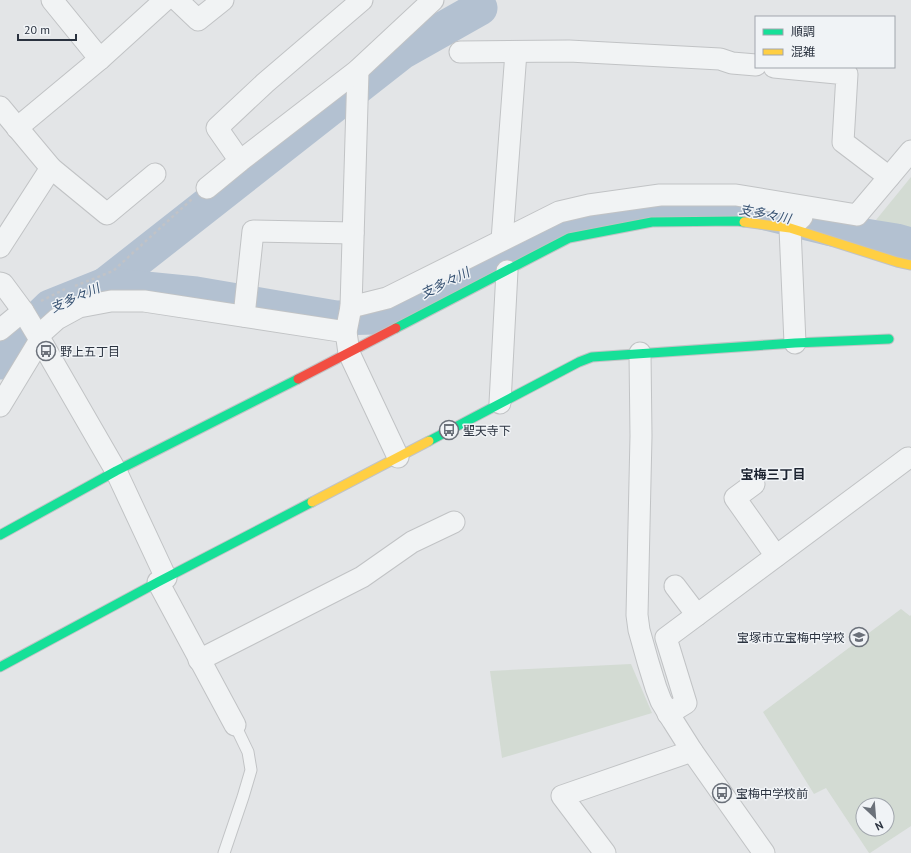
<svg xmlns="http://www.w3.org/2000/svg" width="911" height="853" font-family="'PT Sans','Noto Sans JP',sans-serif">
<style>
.green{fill:#d3dbd3;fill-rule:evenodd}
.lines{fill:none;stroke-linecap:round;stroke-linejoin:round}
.river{stroke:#b3c1d1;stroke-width:35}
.lane-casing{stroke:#c1c3c5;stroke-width:13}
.street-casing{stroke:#c1c3c5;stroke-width:23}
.fast-casing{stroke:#c1c3c5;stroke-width:11}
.slow-casing{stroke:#c1c3c5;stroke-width:11}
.jam-casing{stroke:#c1c3c5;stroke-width:11}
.path{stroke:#c1c3c7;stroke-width:2.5;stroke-dasharray:3 3;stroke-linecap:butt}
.lane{stroke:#f1f3f4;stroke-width:11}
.street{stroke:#f1f3f4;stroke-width:21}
.fast{stroke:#16e098;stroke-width:9}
.slow{stroke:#ffcf43;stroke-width:9}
.jam{stroke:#f24e42;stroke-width:9}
.labels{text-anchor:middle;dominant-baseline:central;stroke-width:3;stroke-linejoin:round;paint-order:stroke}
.poi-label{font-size:12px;fill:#2a323f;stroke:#f0f3f6;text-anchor:start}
.water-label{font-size:13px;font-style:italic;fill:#365171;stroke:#f0f3f6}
.neighbourhood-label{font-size:13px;font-weight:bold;fill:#1c2330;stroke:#f0f3f6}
</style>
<rect width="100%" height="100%" fill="#e3e5e7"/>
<g class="green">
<path d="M 911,177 L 911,232 L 876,220 Z"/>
<path d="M 901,609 L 910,616 L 911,615 L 911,826 L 870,853 L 869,853 L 826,788 L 814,794 L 763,712 ZM 863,805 L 887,805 L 887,829 L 863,829 Z"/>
<path d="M 631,664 L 652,713 L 502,758 L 490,671 Z"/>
</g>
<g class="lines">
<g class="river">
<path d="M 105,285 L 402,52 L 480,8"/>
<path d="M 0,362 L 9,347 L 50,307 L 105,285 L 196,294 L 336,318 L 374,317 L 543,234 L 574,221 L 613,213 L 676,205 L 746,208 L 832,229 L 865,236 L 896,241 L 911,245"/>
</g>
<defs>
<path id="lane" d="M 224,853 L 243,797 L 251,770 L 248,752 L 235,725"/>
<g id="street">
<path d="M 52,0 L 100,59"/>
<path d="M 177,0 L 198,20 L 223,0"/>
<path d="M 460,52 L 569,51 L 720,59 L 732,63 L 756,65"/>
<path d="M 774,67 L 847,74 L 843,142 L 889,177"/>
<path d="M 358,70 L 351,307 L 346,332 L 349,353 L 398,457"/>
<path d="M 0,107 L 51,168 L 0,247"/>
<path d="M 17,128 L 100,59 L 165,0"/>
<path d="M 240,161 L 217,128 L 265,83 L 362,0"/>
<path d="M 51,168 L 107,214 L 155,174"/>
<path d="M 207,188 L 240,161 L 358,70 L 433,0"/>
<path d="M 502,240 L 516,52"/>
<path d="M 0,283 L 3,284 L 23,311 L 38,336 L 116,471 L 166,578"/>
<path d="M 351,307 L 387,298 L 559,212 L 589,205 L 660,195 L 736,195 L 857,215 L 911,151"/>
<path d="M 244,316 L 253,231 L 353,233"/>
<path d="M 0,330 L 23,311"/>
<path d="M 38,336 L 57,319 L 79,307 L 111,301 L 144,301 L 346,332"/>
<path d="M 795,343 L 790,228 L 802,217"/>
<path d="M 640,353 L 641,436 L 637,615 L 639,630 L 648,662 L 656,688 L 661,701 L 673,721 L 692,751 L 764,853"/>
<path d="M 500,403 L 507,271"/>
<path d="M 0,406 L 40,340"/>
<path d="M 754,484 L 735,498 L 776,556"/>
<path d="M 158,582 L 235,725"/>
<path d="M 675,586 L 697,615"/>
<path d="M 199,660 L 362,577 L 412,542 L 454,522"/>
<path d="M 668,714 L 686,703 L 666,638 L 908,458"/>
<path d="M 605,853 L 562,796 L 692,751"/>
</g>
<g id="fast">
<path d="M 396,328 L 569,238 L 652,222 L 737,221 L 744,222"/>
<path d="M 429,441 L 579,362 L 592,357 L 795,343 L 889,339"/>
<path d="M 0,535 L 116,471 L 298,379"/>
<path d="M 0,667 L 158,582 L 312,502"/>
</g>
<g id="slow">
<path d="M 744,222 L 790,228 L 897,262 L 911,265"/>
<path d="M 312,502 L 429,441"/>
</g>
<path id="jam" d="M 298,379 L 396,328"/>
</defs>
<use href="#lane" class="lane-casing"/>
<use href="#street" class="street-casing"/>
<use href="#fast" class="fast-casing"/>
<use href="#slow" class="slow-casing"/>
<use href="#jam" class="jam-casing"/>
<g class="path">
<path d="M 75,286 L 113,271 L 192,199"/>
<path d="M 41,301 L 65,289"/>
</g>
<use href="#lane" class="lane"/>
<use href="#street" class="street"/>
<use href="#fast" class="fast"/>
<use href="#slow" class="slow"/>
<use href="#jam" class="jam"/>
</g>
<defs>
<symbol id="bus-ring" viewBox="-11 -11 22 22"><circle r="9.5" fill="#f0f3f6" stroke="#6b717a" stroke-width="1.5"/><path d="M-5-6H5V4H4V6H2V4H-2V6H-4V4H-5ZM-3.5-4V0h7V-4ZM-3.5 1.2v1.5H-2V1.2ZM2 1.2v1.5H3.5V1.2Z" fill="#6b717a"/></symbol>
<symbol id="school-ring" viewBox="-11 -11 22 22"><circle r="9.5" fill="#f0f3f6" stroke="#6b717a" stroke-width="1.5"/><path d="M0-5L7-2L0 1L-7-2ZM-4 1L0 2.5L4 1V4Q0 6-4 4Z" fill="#6b717a"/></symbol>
</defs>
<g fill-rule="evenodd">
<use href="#bus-ring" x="35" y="340" width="22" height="22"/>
<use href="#bus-ring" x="438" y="419" width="22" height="22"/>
<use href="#school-ring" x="848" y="626" width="22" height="22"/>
<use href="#bus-ring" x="711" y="782" width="22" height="22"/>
</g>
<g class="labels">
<g class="poi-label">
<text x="60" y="351">野上五丁目</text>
<text x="463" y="430">聖天寺下</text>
<text x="845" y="637" text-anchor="end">宝塚市立宝梅中学校</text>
<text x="736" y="793">宝梅中学校前</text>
</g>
<g class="water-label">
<text transform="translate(765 214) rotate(11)">支多々川</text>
<text transform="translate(445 283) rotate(-26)">支多々川</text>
<text transform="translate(75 298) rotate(-24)">支多々川</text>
</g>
<g class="neighbourhood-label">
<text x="773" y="474">宝梅三丁目</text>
</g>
</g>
<rect x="755" y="16" width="140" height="52" fill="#f0f3f6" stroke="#a1a6ad"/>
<rect x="763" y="29" width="20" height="6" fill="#16e098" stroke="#a1a6ad"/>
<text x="791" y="36" font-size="12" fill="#2a323f">順調</text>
<rect x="763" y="49" width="20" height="6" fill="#ffcf43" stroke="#a1a6ad"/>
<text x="791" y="56" font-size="12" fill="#2a323f">混雑</text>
<g transform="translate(875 817) rotate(154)"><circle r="19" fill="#f0f3f6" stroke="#a1a6ad"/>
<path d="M0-3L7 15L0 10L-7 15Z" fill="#6b717a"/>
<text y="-6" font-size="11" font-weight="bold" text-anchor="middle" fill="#2a323f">N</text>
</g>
<path d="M18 34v6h58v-6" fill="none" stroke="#2a323f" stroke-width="2"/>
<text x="24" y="34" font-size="12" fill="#2a323f" stroke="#f0f3f6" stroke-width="3" paint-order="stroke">20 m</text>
</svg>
